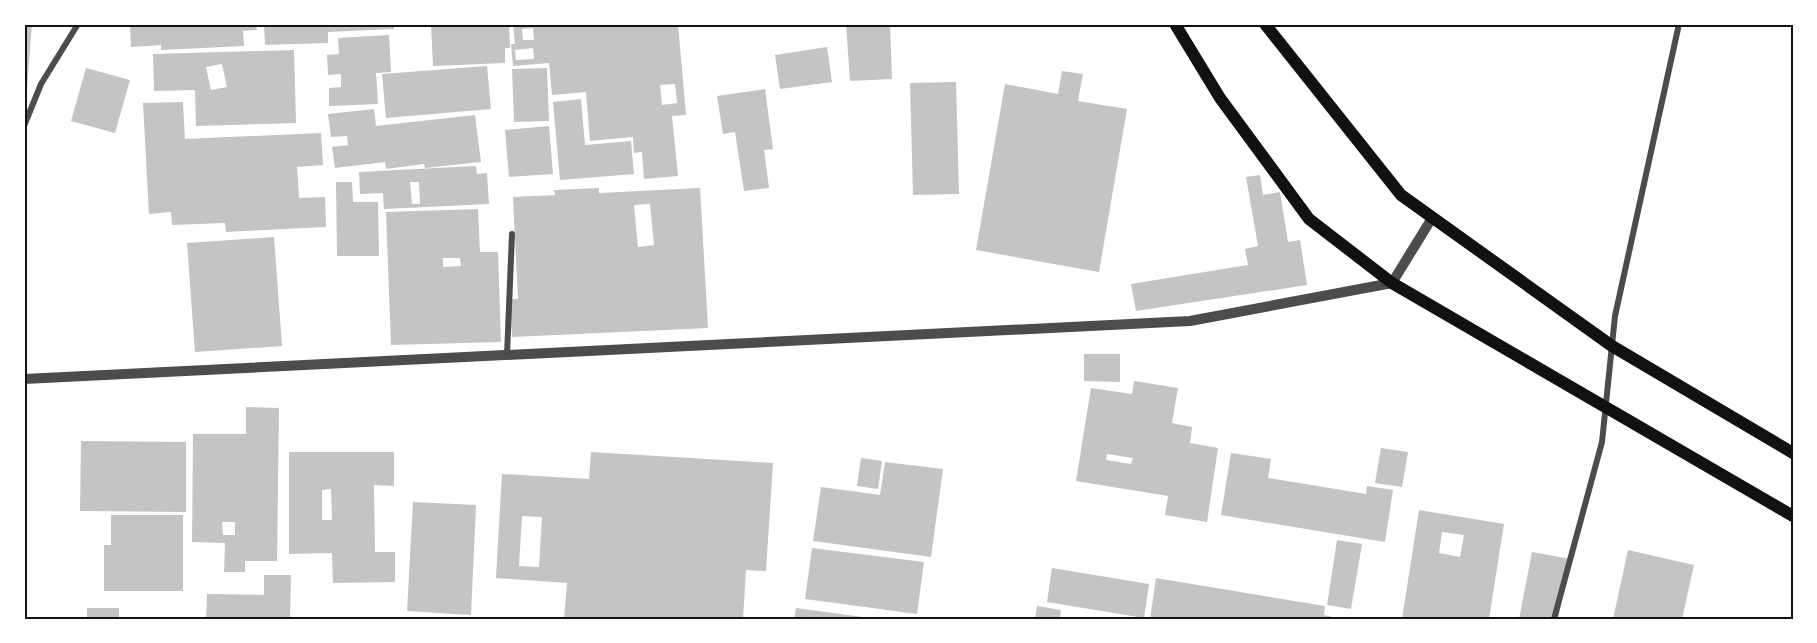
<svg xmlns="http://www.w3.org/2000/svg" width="1817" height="643" font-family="Montserrat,sans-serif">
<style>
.building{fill:#c4c4c4;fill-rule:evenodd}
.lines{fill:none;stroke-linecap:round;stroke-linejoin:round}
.minor{stroke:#4c4c4c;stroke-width:6}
.tertiary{stroke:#4c4c4c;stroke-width:10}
.secondary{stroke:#111;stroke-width:12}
.neatline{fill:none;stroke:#111;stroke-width:2}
</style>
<rect width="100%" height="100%" fill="#fff"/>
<g class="building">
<path d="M 24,24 L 32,24 L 27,89 L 24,88 Z"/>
<path d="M 130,24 L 256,24 L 257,30 L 243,31 L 244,46 L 161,50 L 161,45 L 131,47 Z"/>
<path d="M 264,24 L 394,24 L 394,29 L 328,32 L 328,43 L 265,45 Z"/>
<path d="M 431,24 L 509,24 L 510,48 L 505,48 L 505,63 L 433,66 Z"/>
<path d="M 513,24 L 678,24 L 686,115 L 672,116 L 678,176 L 644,179 L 642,152 L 634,153 L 633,137 L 590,141 L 586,92 L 552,95 L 549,63 L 513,66 L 511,44 L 515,44 ZM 533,28 L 534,40 L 523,40 L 522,29 ZM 533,48 L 534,59 L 516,60 L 515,50 ZM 675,84 L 677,103 L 662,105 L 660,85 Z"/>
<path d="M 846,24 L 890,24 L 892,79 L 850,81 Z"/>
<path d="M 389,35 L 391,72 L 376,73 L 378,104 L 329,106 L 329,88 L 341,87 L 341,74 L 328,75 L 327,55 L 339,54 L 338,38 Z"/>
<path d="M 827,47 L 832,82 L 780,89 L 775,55 Z"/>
<path d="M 294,50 L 296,123 L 196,126 L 195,90 L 154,91 L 153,54 ZM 222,64 L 227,87 L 211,90 L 206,67 Z"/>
<path d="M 487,66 L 491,109 L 386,118 L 382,74 Z"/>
<path d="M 86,68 L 130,80 L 115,133 L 71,121 Z"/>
<path d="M 547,68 L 549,121 L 514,122 L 512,69 Z"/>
<path d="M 1062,71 L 1083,74 L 1078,101 L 1127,109 L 1099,272 L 976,250 L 1005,84 L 1058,94 Z"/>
<path d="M 956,82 L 959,194 L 913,195 L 910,83 Z"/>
<path d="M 765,89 L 773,149 L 764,150 L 769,188 L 744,191 L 735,132 L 723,134 L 717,96 Z"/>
<path d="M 581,99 L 585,145 L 631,141 L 634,174 L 560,180 L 553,102 Z"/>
<path d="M 183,102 L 185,139 L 321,133 L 323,165 L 297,167 L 299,198 L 325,197 L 326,227 L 226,232 L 225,223 L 172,225 L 171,212 L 149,214 L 143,103 Z"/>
<path d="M 374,109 L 376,126 L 475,115 L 481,162 L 425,168 L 424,164 L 386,169 L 385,162 L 335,168 L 332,147 L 348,145 L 347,136 L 331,137 L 328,114 Z"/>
<path d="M 549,126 L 553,174 L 509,177 L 505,130 Z"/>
<path d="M 476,166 L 477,174 L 487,173 L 489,204 L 384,209 L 383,193 L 360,194 L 359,172 ZM 410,182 L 419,182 L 420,204 L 412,204 Z"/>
<path d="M 1260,175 L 1263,195 L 1280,192 L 1288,242 L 1300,240 L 1307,285 L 1136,311 L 1131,284 L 1248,265 L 1245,249 L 1258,246 L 1246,177 Z"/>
<path d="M 336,182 L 352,182 L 353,202 L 378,202 L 379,256 L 337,256 Z"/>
<path d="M 599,188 L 599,193 L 700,188 L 708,328 L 512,337 L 510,299 L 518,299 L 513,197 L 555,195 L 554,190 ZM 650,204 L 654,245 L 638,247 L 634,205 Z"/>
<path d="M 478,209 L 480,252 L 498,252 L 501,342 L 391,345 L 386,212 ZM 443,258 L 460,258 L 461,266 L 443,267 Z"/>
<path d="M 274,237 L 282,346 L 195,352 L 187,243 Z"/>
<path d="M 1084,354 L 1120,354 L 1120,382 L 1084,381 Z"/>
<path d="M 1134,381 L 1178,388 L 1172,423 L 1192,427 L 1190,443 L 1218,448 L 1207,522 L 1165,515 L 1168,496 L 1076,481 L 1091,388 L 1132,394 ZM 1107,454 L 1133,458 L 1131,464 L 1106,460 Z"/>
<path d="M 246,407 L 279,408 L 277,561 L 245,561 L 245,572 L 224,572 L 225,543 L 192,542 L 193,434 L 246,434 ZM 222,522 L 235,522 L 235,535 L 223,535 Z"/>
<path d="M 81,441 L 186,442 L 186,512 L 80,511 Z"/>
<path d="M 1381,448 L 1408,452 L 1402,487 L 1375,483 Z"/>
<path d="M 289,452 L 394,452 L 394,486 L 374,485 L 375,552 L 395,552 L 395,582 L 333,583 L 332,553 L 289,554 ZM 331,489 L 332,520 L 322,520 L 322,490 Z"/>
<path d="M 591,452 L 773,463 L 766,571 L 746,570 L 743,619 L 564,619 L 567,583 L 496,578 L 502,474 L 589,479 ZM 522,516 L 542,517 L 539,567 L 519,566 Z"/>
<path d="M 1231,453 L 1271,459 L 1268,478 L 1366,494 L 1367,486 L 1393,490 L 1385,542 L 1221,515 Z"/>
<path d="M 861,458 L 882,461 L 878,489 L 857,486 Z"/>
<path d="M 885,462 L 943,469 L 931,557 L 813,541 L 821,487 L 880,495 Z"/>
<path d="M 413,502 L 476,505 L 471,615 L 407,611 Z"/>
<path d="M 1419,510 L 1504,524 L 1489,619 L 1402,619 ZM 1442,532 L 1464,535 L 1460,557 L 1439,553 Z"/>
<path d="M 111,515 L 183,515 L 183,591 L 104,591 L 104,545 L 111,545 Z"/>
<path d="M 1337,540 L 1362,544 L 1351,609 L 1327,605 Z"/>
<path d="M 812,548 L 924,562 L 917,614 L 805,599 Z"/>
<path d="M 1628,550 L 1694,565 L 1682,619 L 1613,619 Z"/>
<path d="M 1532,552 L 1570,559 L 1558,619 L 1519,619 Z"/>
<path d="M 1052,568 L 1149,584 L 1144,618 L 1047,602 Z"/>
<path d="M 264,575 L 291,575 L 290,619 L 206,619 L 207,594 L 264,595 Z"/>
<path d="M 1156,578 L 1325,606 L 1324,615 L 1341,619 L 1150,619 Z"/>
<path d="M 1037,606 L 1061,610 L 1060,619 L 1035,619 Z"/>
<rect x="87" y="608" width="32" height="11"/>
<path d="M 796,608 L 870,618 L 869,619 L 794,619 Z"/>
</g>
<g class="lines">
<g class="minor">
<path d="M 24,126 L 41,84 L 78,24"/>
<path d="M 507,355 L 512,234"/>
<path d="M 1554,619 L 1602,442 L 1615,316 L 1679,24"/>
</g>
<path class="tertiary" d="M 24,379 L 1190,321 L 1392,283 L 1432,218"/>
<g class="secondary">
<path d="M 1175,24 L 1220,98 L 1309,219 L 1392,283 L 1793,516"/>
<path d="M 1265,24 L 1401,195 L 1612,346 L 1793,453"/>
</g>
</g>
<rect width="1817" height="643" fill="none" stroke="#ffffff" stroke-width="51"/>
<rect x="26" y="26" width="1766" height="592" class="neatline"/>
</svg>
